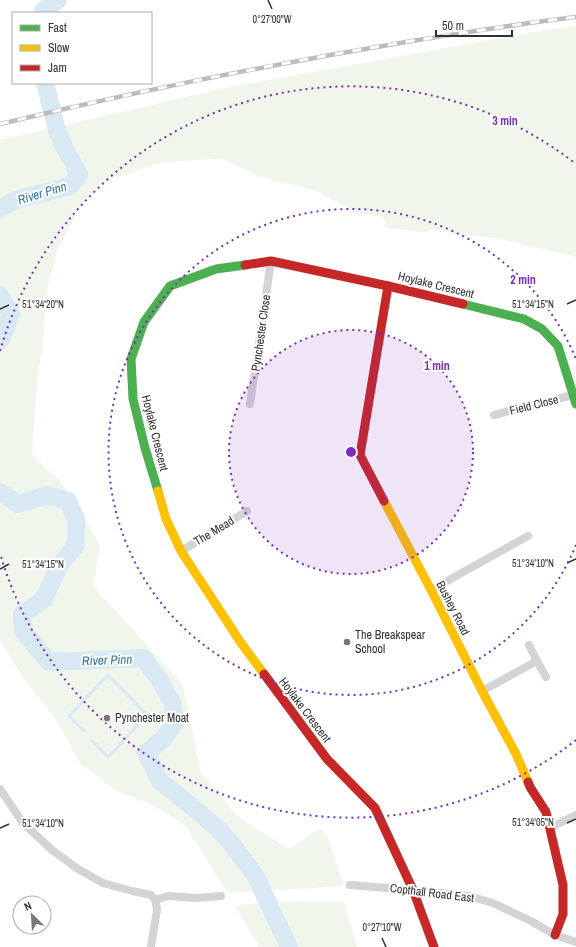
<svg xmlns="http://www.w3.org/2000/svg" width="576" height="947" font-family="'Archivo Narrow',sans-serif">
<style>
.green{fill:#f1f6ed}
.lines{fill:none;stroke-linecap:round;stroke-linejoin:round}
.stream{stroke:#d9e9f4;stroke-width:3}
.river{stroke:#d9e9f4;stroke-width:18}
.street{stroke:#d4d4d4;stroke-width:8}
.fast{stroke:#4caf50;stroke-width:9}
.slow{stroke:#ffc107;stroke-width:9}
.jam{stroke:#c62828;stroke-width:9}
.rail-casing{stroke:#bcbcbc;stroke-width:4.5}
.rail{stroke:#fff;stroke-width:3;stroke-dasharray:9;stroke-linecap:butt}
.ticks{fill:none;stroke:#303030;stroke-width:1.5}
.ring{fill:none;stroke:#7b2cbf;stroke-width:2;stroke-dasharray:2 4}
.poi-dot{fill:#787878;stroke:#fff;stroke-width:1.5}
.labels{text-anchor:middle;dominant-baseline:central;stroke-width:4;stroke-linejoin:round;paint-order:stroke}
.street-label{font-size:12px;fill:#303030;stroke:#fff}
.poi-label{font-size:12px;fill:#303030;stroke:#fff;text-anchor:start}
.water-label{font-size:13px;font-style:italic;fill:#387299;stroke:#fff}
.ticks-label{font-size:10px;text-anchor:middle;fill:#303030;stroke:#fff;stroke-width:4;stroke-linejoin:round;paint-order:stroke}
.centre{fill:#7b2cbf;stroke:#fff;stroke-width:2}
.ring-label{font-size:12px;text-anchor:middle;font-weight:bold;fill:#7b2cbf;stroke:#fff;stroke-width:4;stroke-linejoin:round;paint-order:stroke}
</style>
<rect width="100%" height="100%" fill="#fff"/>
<g class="green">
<path d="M 576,26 L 576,257 L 500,239 L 457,234 L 430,229 L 426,232 L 386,228 L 383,217 L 361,214 L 316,191 L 261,177 L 224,160 L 207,159 L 159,163 L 101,183 L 79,209 L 58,248 L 47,288 L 43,345 L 37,382 L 32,455 L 60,481 L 78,506 L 100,546 L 93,586 L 183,685 L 201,773 L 238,817 L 289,849 L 321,828 L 328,838 L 344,886 L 228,893 L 185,825 L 150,804 L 117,791 L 81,764 L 54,717 L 22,676 L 0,641 L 0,140 L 230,87 L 552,29 Z"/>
<path d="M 272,901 L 344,902 L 357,947 L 259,947 L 235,906 Z"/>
</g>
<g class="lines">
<path class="stream" d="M 84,731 L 69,716 L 108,675 L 147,715 L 108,757 L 92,740"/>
<g class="river">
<path d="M 43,13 L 43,11 L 58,0"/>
<path d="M 0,209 L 15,200 L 70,186 L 79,174 L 64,147 L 57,130 L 45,83"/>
<path d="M 0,295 L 11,314 L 5,330 L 0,341"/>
<path d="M 0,492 L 18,504 L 47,495 L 68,501 L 76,519 L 76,545 L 60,565 L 43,600 L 22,614 L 23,631 L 49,662 L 143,658 L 159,679 L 172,702 L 175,723 L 163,739 L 146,753 L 160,781 L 195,809 L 217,828 L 231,843 L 255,875 L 289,947"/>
</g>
<g class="street">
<path d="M 250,404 L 271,261"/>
<path d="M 494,415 L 573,395"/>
<path d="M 181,551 L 247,511"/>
<path d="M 431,590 L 528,536"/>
<path d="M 529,645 L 537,661 L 546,677"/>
<path d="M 482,691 L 537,661"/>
<path d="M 0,789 L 23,823 L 52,850 L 78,869 L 103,883 L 132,891 L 151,895 L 155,900 L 168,896 L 196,898 L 221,896"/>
<path d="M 550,828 L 576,815"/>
<path d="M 350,885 L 413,890 L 469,896 L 493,903 L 531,921 L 555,935 L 576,942"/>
<path d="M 151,947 L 157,910 L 156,904 L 155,900"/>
</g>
<g class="fast">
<path d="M 463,304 L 524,319 L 542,329 L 558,346 L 576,404"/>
<path d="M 158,491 L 145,448 L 133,399 L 131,359 L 144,322 L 170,286 L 216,269 L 245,265"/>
</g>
<g class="slow">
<path d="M 158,491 L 166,519 L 181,551 L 241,643 L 264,674"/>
<path d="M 384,501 L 431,590 L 482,691 L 516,754 L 528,782"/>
</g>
<g class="jam">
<path d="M 245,265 L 271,261 L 388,286 L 463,304"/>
<path d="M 384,501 L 360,455 L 388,286"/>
<path d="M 264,674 L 327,759 L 375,808 L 413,890 L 434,947"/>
<path d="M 528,782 L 530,787 L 546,812 L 563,885 L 563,914 L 555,935"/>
</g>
<defs>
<path id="rail" d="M 0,124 C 138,91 277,63 418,40 C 470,32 523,23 576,17"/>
</defs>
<use href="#rail" class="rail-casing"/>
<use href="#rail" class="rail"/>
</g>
<path class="ticks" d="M 268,0 L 272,9M 567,304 L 576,300M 0,309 L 9,305M 567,563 L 576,559M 0,569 L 9,564M 567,823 L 576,819M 0,828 L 9,824M 382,938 L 386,947"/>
<circle cx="351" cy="452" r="122" fill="#7b2cbf" fill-opacity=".12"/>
<g class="ring">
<circle cx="351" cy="452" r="122"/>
<path d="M576 545A243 243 0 1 1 576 359"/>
<path d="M576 740A365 365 0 0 1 0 553M0 351A365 365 0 0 1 576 164"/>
</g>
<g class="poi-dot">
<circle cx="347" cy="642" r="4"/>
<circle cx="107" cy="718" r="4"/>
</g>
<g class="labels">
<g class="street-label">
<text transform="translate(436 285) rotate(14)">Hoylake Crescent</text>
<text transform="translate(261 333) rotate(-82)">Pynchester Close</text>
<text transform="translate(534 405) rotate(-14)">Field Close</text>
<text transform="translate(155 433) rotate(76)">Hoylake Crescent</text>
<text transform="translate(214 531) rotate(-31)">The Mead</text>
<text transform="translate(453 608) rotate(63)">Bushey Road</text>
<text transform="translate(305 710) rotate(53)">Hoylake Crescent</text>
<text transform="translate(432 893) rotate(7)">Copthall Road East</text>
</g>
<g class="poi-label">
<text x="355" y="635">The Breakspear<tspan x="355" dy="14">School</tspan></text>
<text x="115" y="718">Pynchester Moat</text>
</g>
<g class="water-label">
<text transform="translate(42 193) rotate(-17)">River Pinn</text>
<text transform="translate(107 660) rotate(-2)">River Pinn</text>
</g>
</g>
<g class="ticks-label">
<text x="272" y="23">0°27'00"W</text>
<text x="533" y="308">51°34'15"N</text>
<text x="43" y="308">51°34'20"N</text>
<text x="533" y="567">51°34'10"N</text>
<text x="43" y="568">51°34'15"N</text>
<text x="533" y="826">51°34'05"N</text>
<text x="43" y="827">51°34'10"N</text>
<text x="382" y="931">0°27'10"W</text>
</g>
<circle cx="351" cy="452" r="6" class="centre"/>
<g class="ring-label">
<text x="505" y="125">3 min</text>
<text x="523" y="284">2 min</text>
<text x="437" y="370">1 min</text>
</g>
<rect x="12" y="12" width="140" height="72" fill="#ffffff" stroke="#acacac"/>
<rect x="20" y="25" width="20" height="6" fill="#4caf50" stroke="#acacac"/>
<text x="48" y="32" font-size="12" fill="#303030">Fast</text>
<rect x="20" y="45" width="20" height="6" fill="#ffc107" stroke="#acacac"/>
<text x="48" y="52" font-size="12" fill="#303030">Slow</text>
<rect x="20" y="65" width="20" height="6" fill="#c62828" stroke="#acacac"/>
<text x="48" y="72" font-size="12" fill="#303030">Jam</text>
<g transform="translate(32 915) rotate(335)"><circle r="19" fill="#ffffff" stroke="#acacac"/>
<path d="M0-3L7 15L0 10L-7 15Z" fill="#787878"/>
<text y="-6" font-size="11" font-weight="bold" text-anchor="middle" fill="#303030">N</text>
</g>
<path d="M436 30v6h76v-6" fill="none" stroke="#303030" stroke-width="2"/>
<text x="442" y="30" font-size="12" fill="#303030" stroke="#ffffff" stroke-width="3" paint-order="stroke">50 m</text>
</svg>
